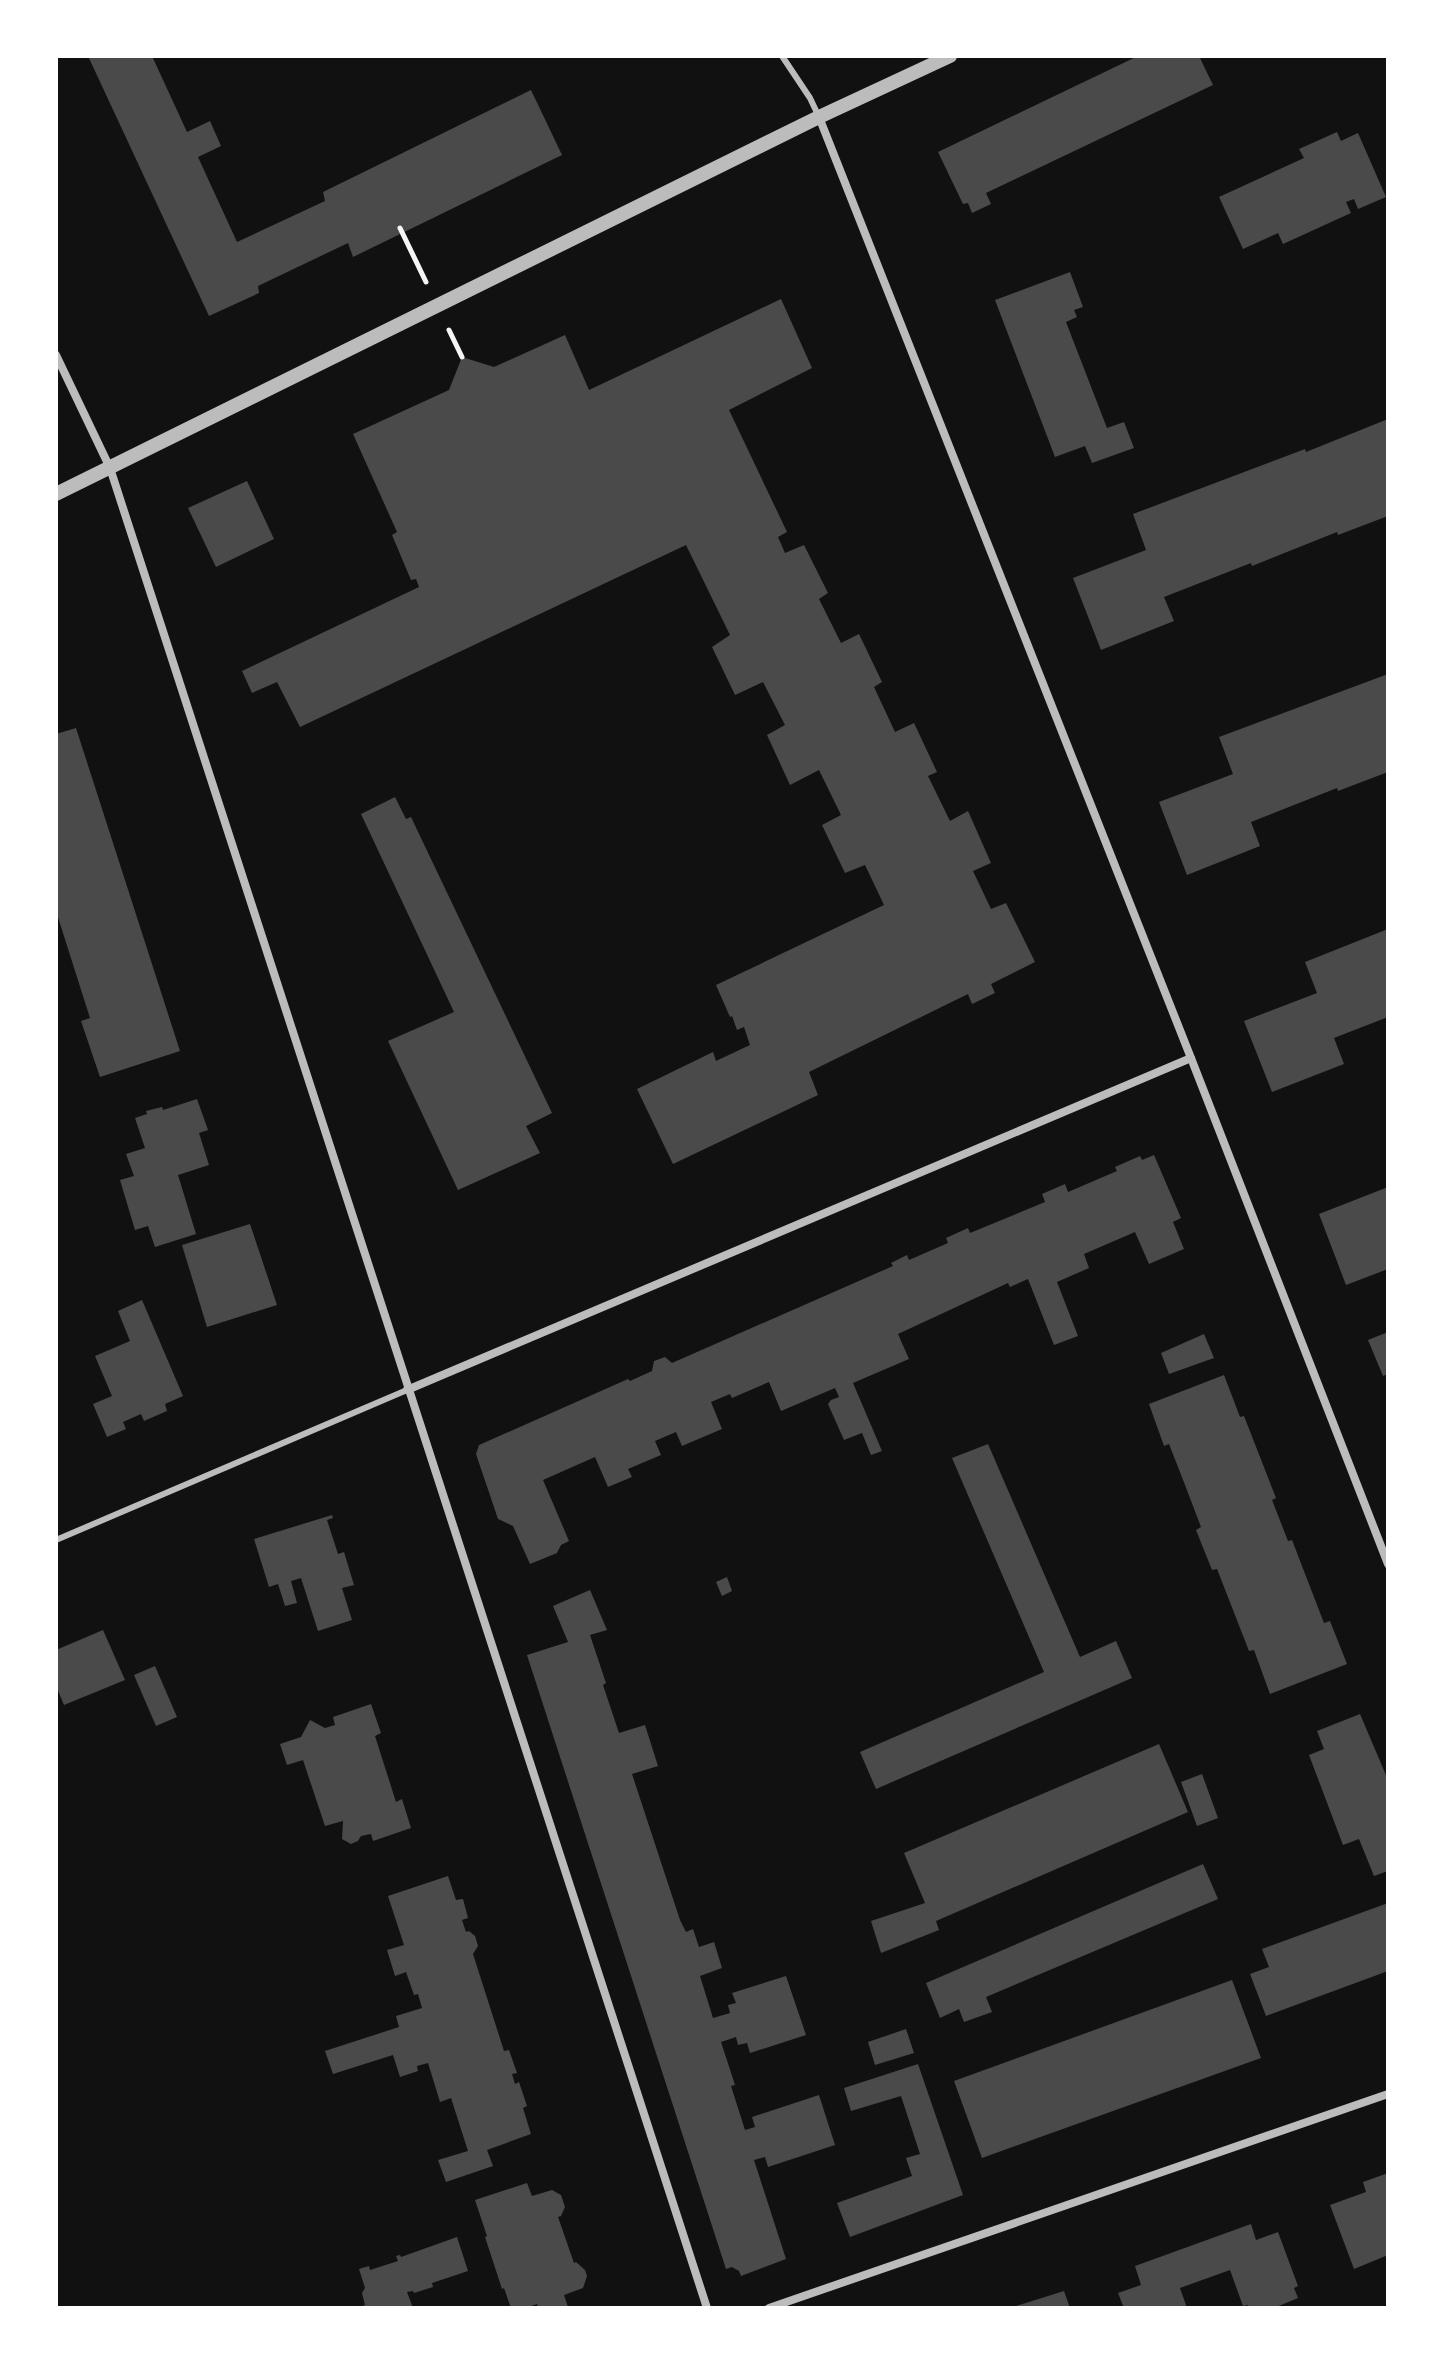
<svg xmlns="http://www.w3.org/2000/svg" width="1444" height="2364" font-family="'Open Sans',sans-serif">
<style>
.building{fill:#4a4a4a}
.lines{fill:none;stroke-linecap:round;stroke-linejoin:round}
.path{stroke:#f5f5f5;stroke-width:5}
.service{stroke:#bcbcbc;stroke-width:6}
.minor{stroke:#bcbcbc;stroke-width:8}
.tertiary{stroke:#bcbcbc;stroke-width:14}
</style>
<rect width="100%" height="100%" fill="#111"/>
<g class="building">
<path d="M 88,56 L 152,56 L 187,132 L 210,121 L 221,146 L 198,157 L 237,242 L 325,201 L 323,192 L 531,90 L 562,155 L 353,257 L 348,243 L 258,286 L 259,293 L 209,316 Z"/>
<path d="M 1138,56 L 1199,56 L 1213,85 L 986,193 L 991,204 L 972,213 L 968,203 L 963,204 L 938,152 Z"/>
<path d="M 1337,132 L 1341,141 L 1358,133 L 1386,197 L 1358,209 L 1354,199 L 1346,202 L 1351,213 L 1283,244 L 1278,233 L 1243,249 L 1219,197 L 1304,158 L 1299,149 Z"/>
<path d="M 1070,272 L 1083,307 L 1074,310 L 1077,317 L 1066,322 L 1107,428 L 1124,422 L 1134,448 L 1092,463 L 1085,446 L 1055,457 L 995,300 Z"/>
<path d="M 781,299 L 812,368 L 729,410 L 787,532 L 778,537 L 785,553 L 804,545 L 828,593 L 819,599 L 841,643 L 859,634 L 882,682 L 874,687 L 895,732 L 914,723 L 937,772 L 928,776 L 950,821 L 968,811 L 991,863 L 973,871 L 991,909 L 1006,903 L 1035,962 L 991,984 L 995,993 L 972,1004 L 968,994 L 809,1072 L 818,1095 L 673,1164 L 637,1089 L 713,1052 L 716,1061 L 750,1045 L 744,1027 L 737,1030 L 732,1016 L 730,1017 L 716,985 L 884,905 L 865,865 L 845,873 L 822,825 L 841,815 L 819,770 L 790,785 L 767,735 L 785,725 L 763,682 L 735,695 L 712,647 L 730,635 L 686,545 L 300,727 L 277,682 L 252,693 L 242,671 L 419,587 L 416,579 L 411,580 L 392,535 L 397,532 L 353,434 L 449,390 L 462,357 L 494,367 L 565,335 L 589,390 Z"/>
<path d="M 1388,419 L 1388,516 L 1338,535 L 1337,532 L 1252,566 L 1251,563 L 1164,597 L 1174,621 L 1101,650 L 1073,578 L 1146,550 L 1133,514 L 1305,449 L 1306,452 Z"/>
<path d="M 247,481 L 274,539 L 216,567 L 188,508 Z"/>
<path d="M 1388,674 L 1388,772 L 1338,791 L 1337,788 L 1251,822 L 1260,846 L 1187,875 L 1159,802 L 1233,774 L 1219,737 Z"/>
<path d="M 76,728 L 180,1051 L 100,1077 L 81,1021 L 90,1018 L 56,911 L 56,734 Z"/>
<path d="M 395,797 L 406,819 L 411,817 L 552,1113 L 526,1126 L 540,1153 L 458,1190 L 388,1041 L 454,1012 L 361,814 Z"/>
<path d="M 1388,929 L 1388,1017 L 1334,1038 L 1344,1064 L 1272,1092 L 1244,1021 L 1317,993 L 1305,962 Z"/>
<path d="M 197,1099 L 208,1130 L 199,1133 L 209,1165 L 178,1175 L 196,1234 L 155,1247 L 148,1226 L 135,1230 L 120,1180 L 134,1176 L 126,1154 L 145,1148 L 135,1118 L 147,1114 L 146,1111 L 162,1107 L 163,1110 Z"/>
<path d="M 1154,1155 L 1181,1218 L 1173,1222 L 1184,1249 L 1149,1264 L 1135,1232 L 1084,1254 L 1089,1268 L 1057,1282 L 1078,1336 L 1054,1345 L 1028,1279 L 1010,1287 L 1008,1283 L 898,1334 L 909,1359 L 853,1383 L 882,1451 L 871,1455 L 862,1433 L 844,1440 L 828,1404 L 831,1400 L 839,1397 L 835,1388 L 781,1411 L 769,1382 L 732,1398 L 730,1394 L 711,1402 L 722,1429 L 682,1446 L 676,1432 L 655,1441 L 661,1455 L 628,1469 L 632,1477 L 608,1487 L 595,1457 L 543,1480 L 569,1541 L 561,1545 L 557,1553 L 530,1564 L 513,1526 L 498,1519 L 476,1454 L 479,1445 L 628,1379 L 630,1381 L 652,1371 L 654,1361 L 665,1357 L 672,1363 L 893,1266 L 891,1263 L 907,1255 L 909,1260 L 948,1243 L 946,1238 L 968,1228 L 970,1233 L 1045,1202 L 1042,1194 L 1065,1184 L 1068,1192 L 1117,1171 L 1115,1167 L 1140,1156 L 1142,1160 Z"/>
<path d="M 1388,1187 L 1388,1269 L 1346,1285 L 1319,1214 Z"/>
<path d="M 250,1224 L 277,1305 L 207,1327 L 182,1245 Z"/>
<path d="M 142,1300 L 183,1396 L 165,1404 L 167,1411 L 144,1421 L 141,1414 L 123,1422 L 126,1429 L 107,1437 L 93,1404 L 112,1396 L 95,1356 L 130,1341 L 118,1311 Z"/>
<path d="M 1388,1332 L 1388,1374 L 1383,1376 L 1368,1340 Z"/>
<path d="M 1204,1334 L 1214,1358 L 1169,1374 L 1161,1353 Z"/>
<path d="M 1224,1375 L 1240,1417 L 1244,1416 L 1276,1498 L 1272,1500 L 1288,1541 L 1292,1540 L 1324,1623 L 1330,1621 L 1347,1664 L 1270,1694 L 1254,1650 L 1249,1651 L 1217,1569 L 1212,1570 L 1196,1530 L 1201,1527 L 1185,1485 L 1169,1444 L 1164,1446 L 1149,1404 Z"/>
<path d="M 988,1444 L 1080,1657 L 1116,1641 L 1132,1678 L 876,1789 L 860,1752 L 1044,1672 L 952,1458 Z"/>
<path d="M 332,1515 L 333,1518 L 327,1520 L 338,1554 L 344,1552 L 354,1585 L 342,1588 L 352,1620 L 318,1631 L 301,1578 L 291,1581 L 297,1603 L 285,1606 L 278,1584 L 269,1587 L 254,1539 Z"/>
<path d="M 727,1577 L 732,1591 L 722,1596 L 716,1582 Z"/>
<path d="M 590,1590 L 607,1630 L 590,1635 L 606,1683 L 603,1685 L 619,1733 L 645,1725 L 658,1766 L 632,1774 L 680,1920 L 686,1932 L 693,1929 L 699,1947 L 714,1942 L 722,1968 L 700,1976 L 713,2018 L 730,2013 L 728,2005 L 736,2003 L 732,1993 L 786,1976 L 806,2035 L 750,2053 L 747,2043 L 738,2045 L 736,2037 L 721,2042 L 735,2085 L 731,2086 L 745,2130 L 755,2127 L 752,2117 L 819,2095 L 835,2145 L 768,2167 L 765,2157 L 754,2160 L 786,2259 L 741,2276 L 739,2271 L 732,2267 L 726,2269 L 527,1655 L 568,1642 L 553,1606 Z"/>
<path d="M 103,1630 L 125,1680 L 64,1705 L 56,1686 L 56,1650 Z"/>
<path d="M 155,1666 L 177,1717 L 156,1726 L 134,1675 Z"/>
<path d="M 371,1704 L 381,1733 L 375,1736 L 396,1802 L 402,1799 L 411,1828 L 373,1841 L 371,1834 L 361,1836 L 358,1841 L 351,1844 L 342,1839 L 343,1821 L 325,1826 L 303,1760 L 287,1765 L 280,1744 L 301,1737 L 310,1720 L 325,1728 L 335,1725 L 333,1717 Z"/>
<path d="M 1360,1714 L 1388,1780 L 1388,1871 L 1374,1876 L 1359,1839 L 1343,1845 L 1309,1755 L 1324,1749 L 1317,1731 Z"/>
<path d="M 1159,1744 L 1188,1812 L 936,1921 L 939,1930 L 881,1953 L 871,1921 L 925,1903 L 904,1853 Z"/>
<path d="M 1202,1774 L 1218,1818 L 1197,1826 L 1181,1782 Z"/>
<path d="M 1203,1864 L 1218,1899 L 986,1997 L 992,2012 L 964,2022 L 959,2009 L 940,2018 L 926,1983 Z"/>
<path d="M 448,1876 L 456,1900 L 463,1899 L 468,1918 L 462,1920 L 466,1932 L 469,1931 L 475,1936 L 478,1946 L 473,1954 L 504,2051 L 509,2050 L 517,2073 L 512,2074 L 515,2084 L 519,2082 L 527,2106 L 523,2108 L 531,2134 L 487,2150 L 493,2166 L 446,2182 L 438,2160 L 468,2151 L 451,2098 L 440,2102 L 428,2063 L 417,2066 L 418,2071 L 400,2077 L 393,2055 L 333,2074 L 325,2051 L 399,2027 L 396,2016 L 422,2008 L 418,1994 L 414,1995 L 406,1972 L 395,1976 L 387,1950 L 404,1945 L 388,1896 Z"/>
<path d="M 1388,1903 L 1388,1971 L 1266,2016 L 1250,1974 L 1269,1967 L 1262,1949 Z"/>
<path d="M 1232,1980 L 1261,2058 L 982,2158 L 954,2081 Z"/>
<path d="M 906,2029 L 914,2053 L 875,2065 L 868,2042 Z"/>
<path d="M 918,2064 L 963,2195 L 850,2237 L 837,2203 L 912,2176 L 906,2158 L 920,2154 L 901,2096 L 851,2111 L 844,2088 Z"/>
<path d="M 1388,2173 L 1388,2255 L 1354,2269 L 1330,2205 L 1366,2192 L 1363,2182 Z"/>
<path d="M 527,2183 L 532,2196 L 552,2190 L 561,2195 L 565,2207 L 561,2216 L 558,2217 L 574,2263 L 576,2262 L 585,2270 L 587,2276 L 583,2288 L 564,2295 L 568,2307 L 565,2308 L 538,2308 L 537,2304 L 526,2308 L 511,2308 L 504,2288 L 502,2289 L 485,2237 L 487,2236 L 475,2200 Z"/>
<path d="M 1251,2224 L 1256,2240 L 1278,2232 L 1298,2286 L 1294,2288 L 1298,2298 L 1274,2308 L 1249,2308 L 1248,2305 L 1243,2306 L 1230,2270 L 1180,2288 L 1187,2308 L 1124,2308 L 1118,2293 L 1141,2285 L 1135,2266 Z"/>
<path d="M 457,2237 L 468,2271 L 432,2283 L 433,2287 L 414,2293 L 413,2291 L 407,2292 L 413,2308 L 358,2308 L 365,2305 L 362,2293 L 365,2288 L 359,2269 L 369,2266 L 370,2270 L 398,2261 L 396,2256 L 400,2255 L 401,2257 Z"/>
<path d="M 1064,2291 L 1070,2308 L 1013,2308 L 1013,2307 Z"/>
</g>
<g class="lines">
<g class="path">
<path d="M 400,228 L 426,282"/>
<path d="M 449,330 L 462,357"/>
</g>
<g class="service">
<path d="M 782,56 L 810,98 L 819,117"/>
<path d="M 56,1540 L 407,1390"/>
</g>
<g class="minor">
<path d="M 819,117 L 1191,1058 L 1388,1564"/>
<path d="M 56,355 L 110,468 L 707,2308"/>
<path d="M 407,1390 L 1191,1058"/>
<path d="M 769,2308 L 1388,2094"/>
</g>
<path class="tertiary" d="M 56,494 L 819,117 L 950,56"/>
</g>
<rect width="1444" height="2364" fill="none" stroke="#ffffff" stroke-width="116"/>
</svg>
